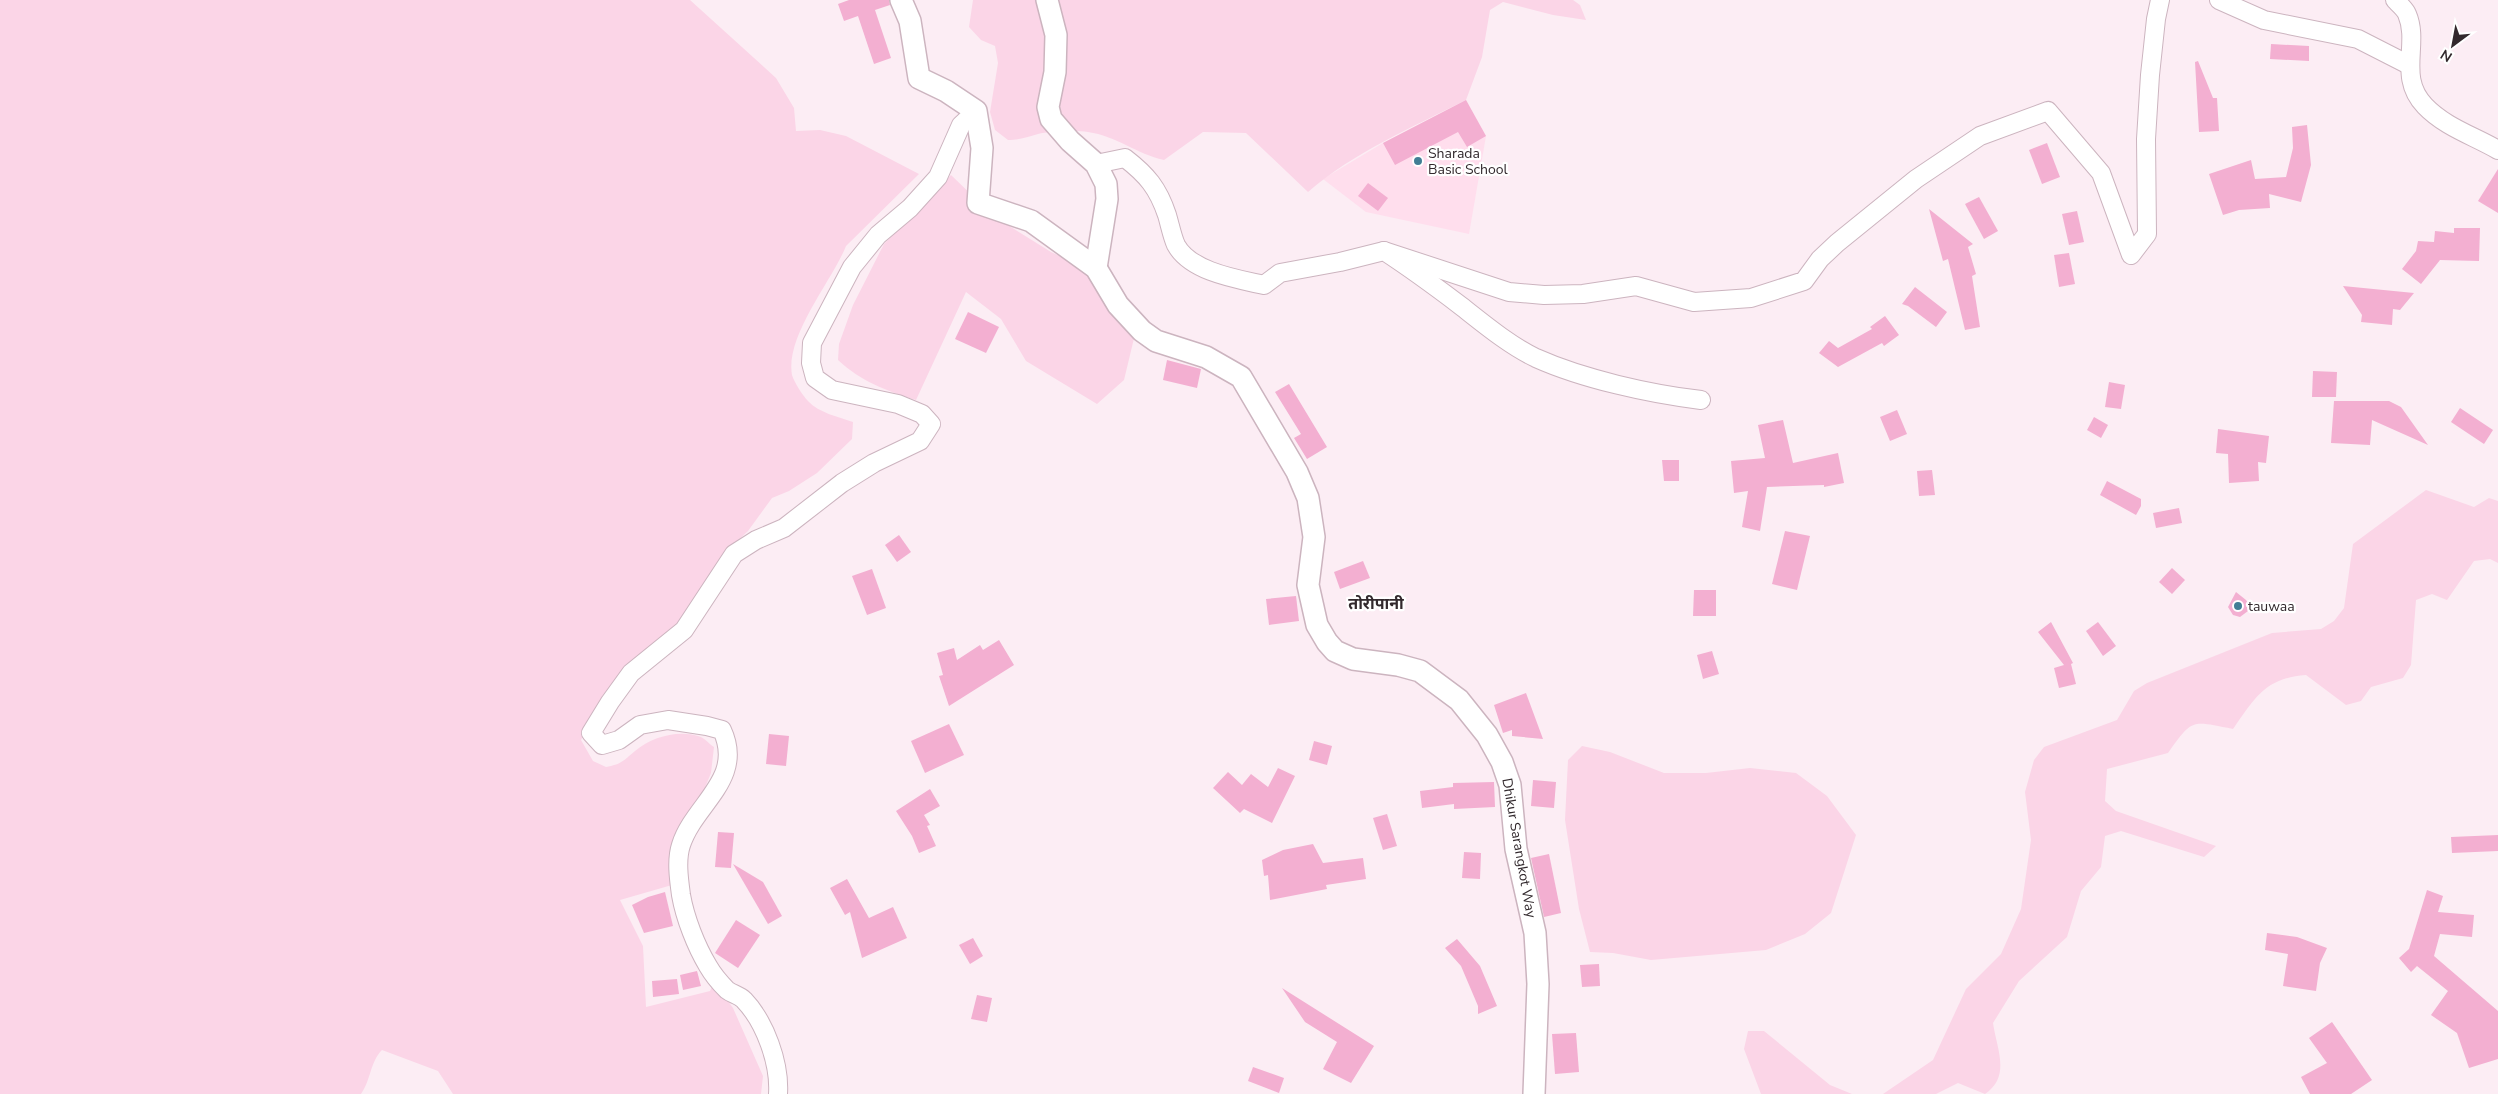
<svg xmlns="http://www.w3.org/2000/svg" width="2498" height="1094" font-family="'Nunito Sans','Noto Sans Devanagari',sans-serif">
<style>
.built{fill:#ffdeed}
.green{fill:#fbd5e7}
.building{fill:#f3afd1}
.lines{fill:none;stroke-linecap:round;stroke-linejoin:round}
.minor-casing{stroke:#ccb4bf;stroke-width:20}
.tertiary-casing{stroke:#ccb4bf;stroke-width:24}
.minor{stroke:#fff;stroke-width:18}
.tertiary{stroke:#fff;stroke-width:21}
.poi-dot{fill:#427e95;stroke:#fff;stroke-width:2}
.labels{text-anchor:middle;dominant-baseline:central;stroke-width:4.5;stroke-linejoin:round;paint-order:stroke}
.poi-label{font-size:14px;fill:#32292d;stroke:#fff;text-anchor:start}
.street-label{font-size:14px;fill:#32292d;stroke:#fff}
.quarter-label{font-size:16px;font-weight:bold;fill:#32292d;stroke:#fff}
</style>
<rect width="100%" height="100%" fill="#fcedf4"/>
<path class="built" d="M 1466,100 L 1486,136 L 1469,234 L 1366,212 L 1323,179 L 1383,143 Z"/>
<g class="green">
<path d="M 0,0 L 690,0 L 776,78 L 794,108 L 796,131 L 820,130 L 846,136 L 919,174 L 846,246 C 832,281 785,336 792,375 C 794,382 803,396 808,401 C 819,413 839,417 853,422 L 852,439 L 817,473 L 789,491 L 772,498 L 748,531 L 729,549 L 670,635 L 617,678 L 603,695 L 581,740 L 593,761 L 606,767 C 622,764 623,761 635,751 C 652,737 677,730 698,736 C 704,737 709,744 714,747 L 711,773 L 704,790 L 678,828 L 670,848 L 672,885 L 620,900 L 643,946 L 646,1007 L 710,991 L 714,982 L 733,1008 L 763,1076 L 761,1094 L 453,1094 L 438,1071 L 382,1050 C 370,1062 371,1080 361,1094 L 0,1094 Z"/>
<path d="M 973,0 L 1573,0 L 1580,5 L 1586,20 L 1553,15 L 1503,2 L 1490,10 L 1482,57 L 1466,100 C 1413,127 1354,152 1308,192 L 1246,133 L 1203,132 L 1164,160 C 1137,154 1116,136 1088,132 C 1077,130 1049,131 1038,134 C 1027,137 1020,140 1008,140 L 995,130 L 990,112 L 998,63 L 995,46 L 981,40 L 969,27 Z"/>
<path d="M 951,175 L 979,202 L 1003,222 L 1051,252 L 1081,266 L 1136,330 L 1124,380 L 1097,404 L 1026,361 L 1001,319 L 966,292 L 916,400 C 885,390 862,382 838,360 L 839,344 L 853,305 L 884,244 Z"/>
<path d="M 2426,490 L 2474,507 L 2489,498 L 2498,501 L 2498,563 L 2490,559 L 2474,561 L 2447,600 L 2432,594 L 2416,600 L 2411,665 L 2403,678 L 2371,687 L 2361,701 L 2346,705 L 2306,675 C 2265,678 2255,698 2233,729 C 2191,721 2193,718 2168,753 L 2107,769 L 2105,801 L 2116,811 L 2216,846 L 2204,857 L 2121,831 L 2105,836 L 2101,867 L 2081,891 L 2067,937 L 2019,981 L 1993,1023 C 1997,1050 2011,1076 1985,1094 L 1958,1083 L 1936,1094 L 1883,1094 L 1933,1060 L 1966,989 L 2001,954 L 2021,909 L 2031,840 L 2025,792 L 2034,760 L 2044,747 L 2117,720 L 2134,691 L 2147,683 L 2272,633 L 2321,629 L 2334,621 L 2344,608 L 2353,544 Z"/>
<path d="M 1582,746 L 1610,752 L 1664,773 L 1706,773 L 1750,768 L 1796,773 L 1827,796 L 1856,835 L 1831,913 L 1805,934 L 1766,950 L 1651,960 L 1613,953 L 1590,952 L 1579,909 L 1565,820 L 1568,760 Z"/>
<path d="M 1748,1031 L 1764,1031 L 1830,1085 L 1852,1094 L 1761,1094 L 1744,1049 Z"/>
</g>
<g class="building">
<path d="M 849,0 L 889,0 L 890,5 L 875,10 L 891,58 L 874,64 L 858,16 L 844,21 L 838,4 Z"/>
<path d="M 2271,44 L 2309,46 L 2309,61 L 2270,59 Z"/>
<path d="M 2198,61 L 2213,98 L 2217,98 L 2219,131 L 2199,132 L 2195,62 Z"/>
<path d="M 1466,100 L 1486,136 L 1467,147 L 1458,132 L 1395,165 L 1383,143 Z"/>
<path d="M 2307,125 L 2311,165 L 2301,202 L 2269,194 L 2270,208 L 2239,210 L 2223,215 L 2209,174 L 2251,160 L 2255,179 L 2286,177 L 2293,148 L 2292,127 Z"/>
<path d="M 2047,143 L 2060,177 L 2042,184 L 2029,150 Z"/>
<path d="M 2498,169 L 2498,213 L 2478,201 Z"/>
<path d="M 1368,183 L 1388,198 L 1378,211 L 1358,196 Z"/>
<path d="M 1979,197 L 1998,231 L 1984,239 L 1965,204 Z"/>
<path d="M 1929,209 L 1973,244 L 1968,247 L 1976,274 L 1972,276 L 1980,327 L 1965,330 L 1948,259 L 1943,261 Z"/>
<path d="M 2077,211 L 2084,242 L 2069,245 L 2062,214 Z"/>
<path d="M 2454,228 L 2480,228 L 2479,261 L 2440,260 L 2421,284 L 2402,269 L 2416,251 L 2418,241 L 2434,242 L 2435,231 L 2454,233 Z"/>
<path d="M 2069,253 L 2075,284 L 2059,287 L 2054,255 Z"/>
<path d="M 2343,286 L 2414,293 L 2400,310 L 2393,309 L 2392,325 L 2361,322 L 2362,315 Z"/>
<path d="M 1915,287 L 1947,312 L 1936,327 L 1908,306 L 1902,304 Z"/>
<path d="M 968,312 L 999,327 L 986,353 L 955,339 Z"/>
<path d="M 1885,316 L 1899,335 L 1884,346 L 1882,343 L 1838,367 L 1819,353 L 1829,341 L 1838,348 L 1872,329 L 1870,327 Z"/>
<path d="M 1167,360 L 1201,369 L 1197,388 L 1163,380 Z"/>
<path d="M 2313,371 L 2337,372 L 2336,397 L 2312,397 Z"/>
<path d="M 2109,382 L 2125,385 L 2121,409 L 2105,407 Z"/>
<path d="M 1289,384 L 1327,447 L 1307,459 L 1294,438 L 1301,434 L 1275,392 Z"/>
<path d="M 2334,401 L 2389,401 L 2401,407 L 2428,445 L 2372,420 L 2370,445 L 2331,443 Z"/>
<path d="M 2460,408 L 2493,430 L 2484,444 L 2451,422 Z"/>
<path d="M 1897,410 L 1907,434 L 1890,441 L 1880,417 Z"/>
<path d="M 2094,417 L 2108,425 L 2101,438 L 2087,430 Z"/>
<path d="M 1783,420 L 1793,463 L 1838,453 L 1844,483 L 1824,487 L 1824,485 L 1767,487 L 1760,531 L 1742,527 L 1748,491 L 1734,493 L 1731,461 L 1765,458 L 1758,425 Z"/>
<path d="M 2218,429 L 2269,436 L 2266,463 L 2258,462 L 2259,481 L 2229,483 L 2228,454 L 2216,453 Z"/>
<path d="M 1662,460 L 1679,460 L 1679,481 L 1664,481 Z"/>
<path d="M 1932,470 L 1935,495 L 1919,496 L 1917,471 Z"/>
<path d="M 2107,481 L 2141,499 L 2141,506 L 2136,515 L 2100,495 Z"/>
<path d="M 2179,508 L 2182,523 L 2156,528 L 2153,513 Z"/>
<path d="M 1785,531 L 1810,536 L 1797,590 L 1772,584 Z"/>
<path d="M 899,535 L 911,552 L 897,562 L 885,545 Z"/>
<path d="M 1363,561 L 1370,578 L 1340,589 L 1334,572 Z"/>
<path d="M 2172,568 L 2185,580 L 2172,594 L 2159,582 Z"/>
<path d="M 872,569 L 886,608 L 867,615 L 852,576 Z"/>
<path d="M 1694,590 L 1716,590 L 1716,616 L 1693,616 Z"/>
<path d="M 2236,592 L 2246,600 L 2249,605 L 2248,611 L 2240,617 L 2233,615 L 2228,607 Z"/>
<path d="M 1296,596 L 1299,621 L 1269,625 L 1266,599 Z"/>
<path d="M 2051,622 L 2073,663 L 2071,664 L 2076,684 L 2059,688 L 2054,668 L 2064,665 L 2038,632 Z"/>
<path d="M 2098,622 L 2116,646 L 2103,656 L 2086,631 Z"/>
<path d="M 999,640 L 1014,665 L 949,706 L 939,676 L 943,675 L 937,653 L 954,648 L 957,660 L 980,645 L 983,650 Z"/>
<path d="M 1712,651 L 1719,674 L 1703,679 L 1697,655 Z"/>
<path d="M 1526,693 L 1543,739 L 1512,736 L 1512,730 L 1503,733 L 1494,705 Z"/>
<path d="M 949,724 L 964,755 L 925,773 L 911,741 Z"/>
<path d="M 769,734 L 789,736 L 786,766 L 766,764 Z"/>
<path d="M 1314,741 L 1332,746 L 1327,765 L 1309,760 Z"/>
<path d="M 1278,768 L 1295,776 L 1272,823 L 1244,809 L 1240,813 L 1213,788 L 1228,772 L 1242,785 L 1251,774 L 1268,787 Z"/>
<path d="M 1533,780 L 1556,782 L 1554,808 L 1531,806 Z"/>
<path d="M 1494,782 L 1495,807 L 1454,809 L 1454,804 L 1422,808 L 1420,791 L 1453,787 L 1453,783 Z"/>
<path d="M 930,789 L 940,806 L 924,815 L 930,825 L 927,826 L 936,846 L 919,853 L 912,836 L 896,811 Z"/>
<path d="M 1387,814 L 1397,846 L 1383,850 L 1373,818 Z"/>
<path d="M 718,832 L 734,833 L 731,868 L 715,867 Z"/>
<path d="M 2498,835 L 2498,851 L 2452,853 L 2451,837 Z"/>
<path d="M 1313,844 L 1323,863 L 1363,858 L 1366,879 L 1326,885 L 1327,889 L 1270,900 L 1268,875 L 1264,876 L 1262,860 L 1283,850 Z"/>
<path d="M 1464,852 L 1481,853 L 1480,879 L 1462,878 Z"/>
<path d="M 1549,854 L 1561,913 L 1544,917 L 1531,858 Z"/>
<path d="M 733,864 L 763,882 L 782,916 L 768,924 Z"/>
<path d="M 847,879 L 869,918 L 893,907 L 907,938 L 862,958 L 850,912 L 845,915 L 830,888 Z"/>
<path d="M 2427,890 L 2443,896 L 2438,912 L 2474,915 L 2472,937 L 2440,934 L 2434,956 L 2498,1011 L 2498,1059 L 2469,1068 L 2457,1033 L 2431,1015 L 2448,991 L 2417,966 L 2411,972 L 2399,958 L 2409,949 Z"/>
<path d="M 665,892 L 673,926 L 644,933 L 632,905 L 648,897 Z"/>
<path d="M 736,920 L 760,935 L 738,968 L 715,953 Z"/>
<path d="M 2267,933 L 2297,937 L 2327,948 L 2320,963 L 2316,991 L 2283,986 L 2288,954 L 2265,950 Z"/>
<path d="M 973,938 L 983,956 L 970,964 L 959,945 Z"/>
<path d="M 1457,939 L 1480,966 L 1497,1006 L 1478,1014 L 1478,1006 L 1461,966 L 1445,948 Z"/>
<path d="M 1599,964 L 1600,986 L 1582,987 L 1580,965 Z"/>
<path d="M 697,971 L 701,986 L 683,990 L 680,975 Z"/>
<path d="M 677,979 L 679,994 L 653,997 L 652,981 Z"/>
<path d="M 1282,988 L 1374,1046 L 1351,1083 L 1323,1069 L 1337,1042 L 1305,1022 Z"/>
<path d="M 977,995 L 992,998 L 987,1022 L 971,1019 Z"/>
<path d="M 2332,1022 L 2372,1080 L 2351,1094 L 2310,1094 L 2301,1077 L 2327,1063 L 2309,1038 Z"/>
<path d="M 1576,1033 L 1579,1072 L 1555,1074 L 1552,1034 Z"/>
<path d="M 1253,1067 L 1284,1078 L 1279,1093 L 1248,1081 Z"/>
</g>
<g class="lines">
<defs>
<g id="minor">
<path d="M 2219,0 L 2264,20 L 2358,39 L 2409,65"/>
<path d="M 2395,0 C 2399,4 2405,9 2407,14 C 2420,44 2397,77 2425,106 C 2445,127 2474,136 2498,150"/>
<path d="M 1096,164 L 1125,158 C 1147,175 1158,188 1167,215 C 1170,225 1172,236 1176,245 C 1191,272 1237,279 1264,285 L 1280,273 L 1340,262 L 1384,251 C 1410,268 1436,287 1461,306 C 1484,324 1509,345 1536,358 C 1583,379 1650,394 1701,400"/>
<path d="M 1384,251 L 1509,292 L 1544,295 L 1583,294 L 1636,286 L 1694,302 L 1751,298 L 1804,281 L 1820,259 L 1837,243 L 1916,179 L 1980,136 L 2048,111 L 2101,173 L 2131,255 L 2147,234 L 2146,139 L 2150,75 L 2156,19 L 2160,0"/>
<path d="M 778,1094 C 780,1063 765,1022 744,1000 C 739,995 732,994 727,990 C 721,984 712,973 708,966 C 696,946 685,918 681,895 C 679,880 676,860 681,845 C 694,804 745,779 722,730 L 707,726 L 668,720 L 640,725 L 619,740 L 602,745 L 591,733 L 610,702 L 631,673 L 684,630 L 734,554 L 756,540 L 784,528 L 842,483 L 874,463 L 920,441 L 931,424 L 922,414 L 898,404 L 832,390 L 815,378 L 811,363 L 812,343 L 852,267 L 878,235 L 910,208 L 938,177 L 961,125 L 976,111"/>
</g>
<g id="tertiary">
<path d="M 901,0 L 910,21 L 919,78 L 946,91 L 976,111 L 982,148 L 978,203 L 1031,221 L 1096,268 L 1118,305 L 1142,331 L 1156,341 L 1206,357 L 1241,377 L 1297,472 L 1308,498 L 1314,537 L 1308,585 L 1317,625 L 1327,642 L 1335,651 L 1353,659 L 1398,665 L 1420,671 L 1459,700 L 1487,735 L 1502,762 L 1510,785 L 1516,849 L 1535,933 L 1538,984 L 1534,1094"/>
<path d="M 1047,0 L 1056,35 L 1055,72 L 1048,107 L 1051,119 L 1070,141 L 1096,164 L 1106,184 L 1107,199 L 1096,268"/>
</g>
</defs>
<use href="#minor" class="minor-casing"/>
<use href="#tertiary" class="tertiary-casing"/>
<use href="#minor" class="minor"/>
<use href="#tertiary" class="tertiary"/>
</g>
<g class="poi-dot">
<circle cx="1418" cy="161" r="5"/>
<circle cx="2238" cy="606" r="5"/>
</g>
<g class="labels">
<g class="poi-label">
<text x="1428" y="153">Sharada<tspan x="1428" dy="16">Basic School</tspan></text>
<text x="2248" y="606">tauwaa</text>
</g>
<g class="street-label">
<text transform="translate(1519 848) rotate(80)">Dhikur Sarangkot Way</text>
</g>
<g class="quarter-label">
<text x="1376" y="604">तोरीपानी</text>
</g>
</g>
<g transform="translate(2453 45) rotate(212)" stroke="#ffffff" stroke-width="4" paint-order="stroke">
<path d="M0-4L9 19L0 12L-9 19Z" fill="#32292d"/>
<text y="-8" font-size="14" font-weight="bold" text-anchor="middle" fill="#32292d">N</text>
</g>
</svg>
